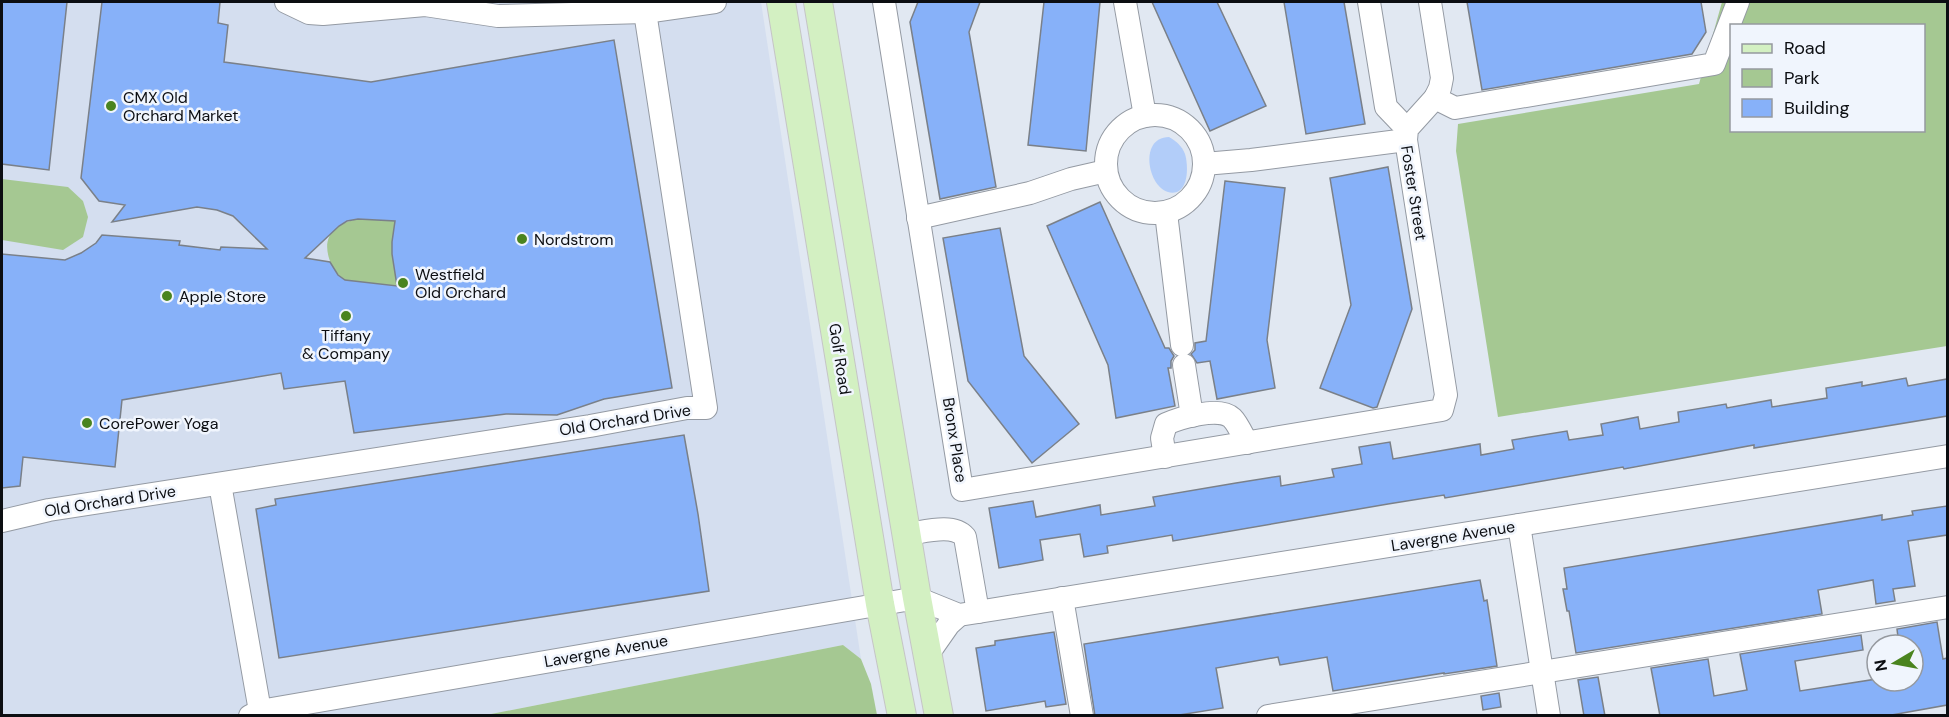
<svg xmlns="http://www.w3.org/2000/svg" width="1949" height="717" font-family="'DM Sans',sans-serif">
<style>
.built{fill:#d4deef}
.green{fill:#a5c892;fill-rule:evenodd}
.water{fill:#b2cdf9}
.building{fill:#87b1f9;stroke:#7a8089;stroke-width:1.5;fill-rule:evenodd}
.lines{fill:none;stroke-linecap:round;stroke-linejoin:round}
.minor-casing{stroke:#949aa3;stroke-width:24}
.major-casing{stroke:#c5c5c6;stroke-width:30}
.minor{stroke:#fff;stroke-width:22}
.major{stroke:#d3f0c2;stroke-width:28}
.poi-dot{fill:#4a841f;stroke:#f0f5fd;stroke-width:2}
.labels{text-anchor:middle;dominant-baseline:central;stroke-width:5;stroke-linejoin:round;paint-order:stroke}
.poi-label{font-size:16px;fill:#0c0e12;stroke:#f0f5fd;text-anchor:start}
.street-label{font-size:16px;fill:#0c0e12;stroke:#f0f5fd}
</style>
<rect width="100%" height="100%" fill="#e1e8f2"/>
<path class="built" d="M 2,2 L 761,2 L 861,659 L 843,645 L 486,715 L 2,715 Z"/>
<g class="green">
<path d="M 1722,2 L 1947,2 L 1947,346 L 1498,417 L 1456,151 L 1458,124 L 1699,84 ZM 1732,26 L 1924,26 L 1924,130 L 1732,130 Z"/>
<path d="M 2,179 L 68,187 L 83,201 L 88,217 L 83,237 L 63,250 L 2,240 Z"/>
<path d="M 358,219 L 396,221 C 391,245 391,264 401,287 C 388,285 355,284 345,280 C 339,277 335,271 332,266 C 320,240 331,224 358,219 Z"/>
<path d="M 843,645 L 861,659 L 871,684 L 877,715 L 486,715 Z"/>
</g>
<path class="water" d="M 1169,137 C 1176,141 1182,146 1185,154 C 1188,164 1189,187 1177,192 C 1150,200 1135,137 1169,137 Z"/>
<g class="building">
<path d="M 2,2 L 67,2 L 49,170 L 2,164 Z"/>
<path d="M 102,2 L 220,2 L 218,23 L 228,25 L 224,62 L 371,82 L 614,40 L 672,388 L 604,399 L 557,415 L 506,414 L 354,433 L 345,381 L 284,389 L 281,373 L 122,400 L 115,467 L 23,457 L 20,486 L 2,488 L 2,254 L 65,260 L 81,253 L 96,243 L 102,235 L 180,241 L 179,245 L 220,250 L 221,247 L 267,249 L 233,216 L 217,210 L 197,207 L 112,222 L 125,205 L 99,201 L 81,178 ZM 358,219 L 395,221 L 392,242 L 392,254 L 397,286 L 345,280 L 338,275 L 330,262 L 305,258 L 339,226 L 347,221 Z"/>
<path d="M 918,2 L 980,2 L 969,32 L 996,187 L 940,199 L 910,22 Z"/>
<path d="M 1044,2 L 1100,2 L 1086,151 L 1028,145 Z"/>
<path d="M 1152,2 L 1217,2 L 1266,106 L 1210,131 Z"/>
<path d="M 1284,2 L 1344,2 L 1365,124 L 1306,134 Z"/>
<path d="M 1467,2 L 1701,2 L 1706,32 L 1692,54 L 1482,90 Z"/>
<path d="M 1388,167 L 1412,309 L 1377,407 L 1373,408 L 1320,388 L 1351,305 L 1330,178 Z"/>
<path d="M 1225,181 L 1285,188 L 1267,340 L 1275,388 L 1217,399 L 1210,361 L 1197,363 L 1191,354 L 1195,350 L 1195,343 L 1206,341 Z"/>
<path d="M 1100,202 L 1165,348 L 1169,348 L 1174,356 L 1171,361 L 1171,368 L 1168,368 L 1175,406 L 1116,418 L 1108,365 L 1047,226 Z"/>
<path d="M 1000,228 L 1024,356 L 1079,424 L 1032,463 L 968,381 L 943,238 Z"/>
<path d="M 1906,378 L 1908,386 L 1947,379 L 1947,416 L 1754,448 L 1754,445 L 1624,469 L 1623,467 L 1445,498 L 1444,495 L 1388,504 L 1173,541 L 1172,535 L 1107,546 L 1108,553 L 1084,557 L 1080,534 L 1040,540 L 1043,560 L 999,568 L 989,508 L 1033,501 L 1036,517 L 1100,505 L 1101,515 L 1155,506 L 1153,497 L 1236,483 L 1280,476 L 1281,486 L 1334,477 L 1332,469 L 1362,464 L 1359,447 L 1390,442 L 1393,459 L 1480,444 L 1481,455 L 1514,449 L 1512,440 L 1567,431 L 1569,440 L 1603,435 L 1601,424 L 1638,417 L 1640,429 L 1679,422 L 1678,412 L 1726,404 L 1727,408 L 1771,400 L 1772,407 L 1827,398 L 1826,388 L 1862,382 L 1862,386 Z"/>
<path d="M 684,435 L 698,514 L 709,591 L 279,658 L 256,509 L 276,505 L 275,499 Z"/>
<path d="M 1947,506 L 1947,535 L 1908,541 L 1915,586 L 1893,589 L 1895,601 L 1876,604 L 1873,580 L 1818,590 L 1822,614 L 1576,653 L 1569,611 L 1567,611 L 1563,589 L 1567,589 L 1564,568 L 1882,515 L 1882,520 L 1913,515 L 1912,511 Z"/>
<path d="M 1480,580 L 1484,601 L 1487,600 L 1497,666 L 1444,674 L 1444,673 L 1333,691 L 1327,657 L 1280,665 L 1278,657 L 1216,668 L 1223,708 L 1173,716 L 1095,716 L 1084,644 Z"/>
<path d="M 1937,622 L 1943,659 L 1947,658 L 1947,705 L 1886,716 L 1660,716 L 1651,668 L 1708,659 L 1714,696 L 1747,690 L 1740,654 L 1861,635 L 1863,650 L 1795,661 L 1800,691 L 1877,679 L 1877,681 L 1913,681 L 1913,645 L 1899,645 L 1897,629 Z"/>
<path d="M 1054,632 L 1066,704 L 1046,707 L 1045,701 L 986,711 L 976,648 L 995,645 L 995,641 Z"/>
<path d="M 1598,677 L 1605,716 L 1584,716 L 1578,680 Z"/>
<path d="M 1499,693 L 1501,707 L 1483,710 L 1481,696 Z"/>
</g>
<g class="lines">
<defs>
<g id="minor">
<path d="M 286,2 L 309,13 L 323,14 L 425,5 L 498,16 L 645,12 L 715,2"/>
<path d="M 884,2 L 962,490 L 1442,410 L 1446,395 L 1406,140 L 1407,129 L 1435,98 L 1440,88 L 1442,78 L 1430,2"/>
<path d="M 1125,2 L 1145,116"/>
<path d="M 1369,2 L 1386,107 L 1407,129"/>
<path d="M 1435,98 L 1455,108 L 1714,64 L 1738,2"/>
<circle cx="1155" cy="164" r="49"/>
<path d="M 1204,164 L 1251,160 L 1406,140"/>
<path d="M 1166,213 L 1182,345"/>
<path d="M 918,218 L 1030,193 L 1071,179 L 1106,171"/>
<path d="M 1184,365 L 1192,416"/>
<path d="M 1165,457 L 1162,438 L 1166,424 C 1180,418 1219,406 1232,418 C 1238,424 1243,436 1247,443"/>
<path d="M 220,484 L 260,711"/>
<path d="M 2,521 L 49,510 L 590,426 L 687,408 L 706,408 L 645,12"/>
<path d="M 1519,525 L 1549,716"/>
<path d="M 908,534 C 924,532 953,523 965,537 L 978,612"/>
<path d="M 1062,598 L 1082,716"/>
<path d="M 928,654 L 949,624 L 959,615"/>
<path d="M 250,716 L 260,711 L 917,598 L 959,615 L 1948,456"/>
<path d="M 1268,716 L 1948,607"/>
</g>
<g id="major">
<path d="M 781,2 L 880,604 L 902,716"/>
<path d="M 818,2 L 917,598 L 939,716"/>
</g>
</defs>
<use href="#minor" class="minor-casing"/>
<use href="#major" class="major-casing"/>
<use href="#minor" class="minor"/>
<use href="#major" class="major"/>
</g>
<g class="poi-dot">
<circle cx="111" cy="106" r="6"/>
<circle cx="522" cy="239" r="6"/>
<circle cx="403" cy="283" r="6"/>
<circle cx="167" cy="296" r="6"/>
<circle cx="346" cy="316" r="6"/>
<circle cx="87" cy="423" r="6"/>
</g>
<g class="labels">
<g class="poi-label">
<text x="123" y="97">CMX Old<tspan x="123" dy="18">Orchard Market</tspan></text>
<text x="534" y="239">Nordstrom</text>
<text x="415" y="274">Westfield<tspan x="415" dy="18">Old Orchard</tspan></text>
<text x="179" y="296">Apple Store</text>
<text x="346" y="335" text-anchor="middle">Tiffany<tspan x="346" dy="18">&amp; Company</tspan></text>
<text x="99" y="423">CorePower Yoga</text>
</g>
<g class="street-label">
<text transform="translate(1414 193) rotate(81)">Foster Street</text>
<text transform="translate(840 359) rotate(81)">Golf Road</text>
<text transform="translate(625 420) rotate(-9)">Old Orchard Drive</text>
<text transform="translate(955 440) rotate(81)">Bronx Place</text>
<text transform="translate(110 501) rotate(-9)">Old Orchard Drive</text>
<text transform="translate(1453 536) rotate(-9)">Lavergne Avenue</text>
<text transform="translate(606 651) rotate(-10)">Lavergne Avenue</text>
</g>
</g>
<rect width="1949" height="717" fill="none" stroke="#0c0e12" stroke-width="6"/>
<rect x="1730" y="24" width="195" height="108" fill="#f0f5fd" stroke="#95999f" stroke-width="1.5"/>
<rect x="1742" y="44" width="30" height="9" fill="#d3f0c2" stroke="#95999f" stroke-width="1.5"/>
<text x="1784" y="54" font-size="18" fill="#0c0e12">Road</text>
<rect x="1742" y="69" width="30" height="18" fill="#a5c892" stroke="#95999f" stroke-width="1.5"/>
<text x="1784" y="84" font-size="18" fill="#0c0e12">Park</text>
<rect x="1742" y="99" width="30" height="18" fill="#87b1f9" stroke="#95999f" stroke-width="1.5"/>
<text x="1784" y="114" font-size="18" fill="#0c0e12">Building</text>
<g transform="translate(1895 663) rotate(260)"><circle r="28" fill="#f0f5fd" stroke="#95999f" stroke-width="1.5"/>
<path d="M0-4.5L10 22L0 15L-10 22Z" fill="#4a841f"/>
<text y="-9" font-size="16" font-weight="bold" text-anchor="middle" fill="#0c0e12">N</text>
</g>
</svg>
